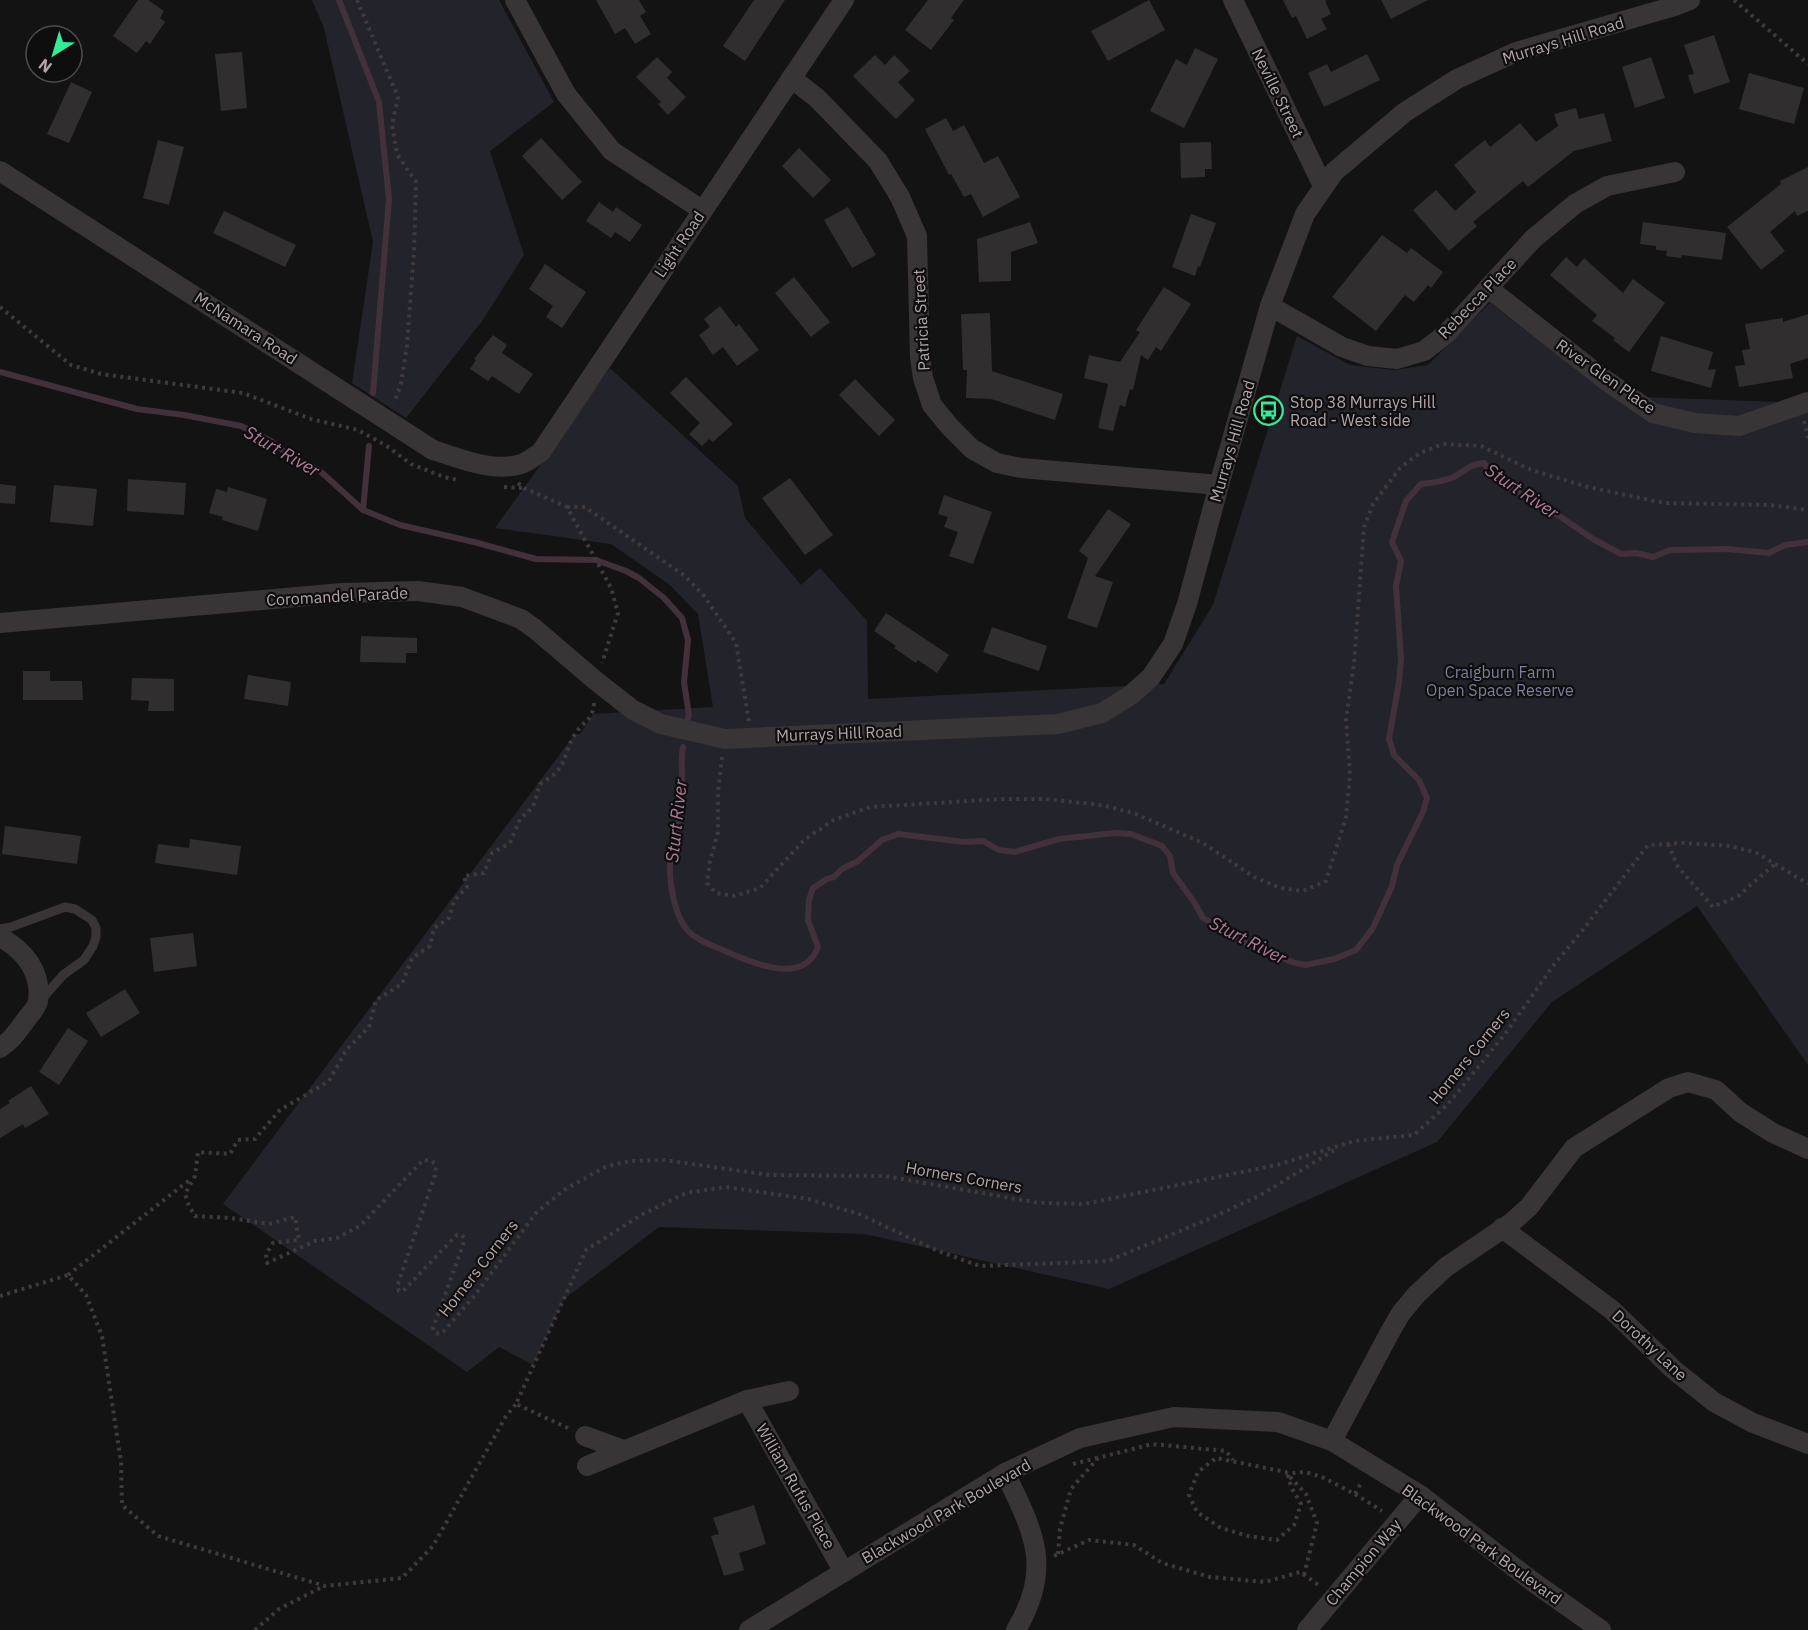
<svg xmlns="http://www.w3.org/2000/svg" width="1808" height="1630" font-family="'IBM Plex Sans',sans-serif">
<style>
.green{fill:#23232c}
.lines{fill:none;stroke-linecap:round;stroke-linejoin:round}
.stream{stroke:#42313b;stroke-width:6}
.building{fill:#302e2e}
.path{stroke:#403a3c;stroke-width:4;stroke-dasharray:3 4.5;stroke-linecap:butt}
.lane{stroke:#393435;stroke-width:9}
.street{stroke:#393435;stroke-width:20}
.labels{text-anchor:middle;dominant-baseline:central;stroke-width:4.5;stroke-linejoin:round;paint-order:stroke}
.street-label{font-size:16px;fill:#b4a5ab;stroke:#0f0e0e}
.poi-label{font-size:16px;fill:#b4a5ab;stroke:#0f0e0e;text-anchor:start}
.park-label{font-size:16px;fill:#7c7e9f;stroke:#0f0e0e}
.water-label{font-size:18px;font-style:italic;fill:#af7c9d;stroke:#0f0e0e}
</style>
<rect width="100%" height="100%" fill="#141313"/>
<g class="green">
<path d="M 312,0 L 499,0 L 554,102 L 490,151 L 524,255 L 482,321 L 406,418 L 352,383 L 373,242 L 324,28 Z"/>
<path d="M 1490,303 L 1612,396 L 1808,403 L 1808,1065 L 1697,906 L 1552,1002 L 1437,1142 L 1109,1289 L 865,1234 L 659,1227 L 564,1299 L 533,1365 L 499,1347 L 467,1372 L 223,1204 L 575,734 L 580,734 L 593,714 L 713,707 L 698,614 L 670,585 L 611,544 L 495,528 L 610,368 L 738,486 L 745,518 L 801,585 L 820,568 L 867,621 L 868,699 L 1164,684 L 1213,605 L 1297,336 L 1350,365 L 1394,370 L 1428,365 Z"/>
</g>
<g class="lines">
<g class="stream">
<path d="M 339,0 L 379,102 L 389,199 L 373,393"/>
<path d="M 0,372 L 137,409 L 184,415 L 241,426 L 271,441 L 290,456 L 319,470 L 363,510 L 400,525 L 474,542 L 536,559 L 596,560 L 626,571 L 639,578 L 664,598 L 682,618 L 688,640 L 684,682 L 689,715 L 688,718"/>
<path d="M 363,510 L 369,446"/>
<path d="M 683,747 C 680,761 683,774 682,788 C 682,799 681,810 679,820 C 677,831 672,841 671,852 C 668,870 671,893 677,911 C 679,917 684,926 688,931 C 698,941 712,945 725,951 C 751,962 803,987 818,947 L 808,920 L 809,900 L 813,888 L 827,879 L 834,877 L 842,869 L 858,861 L 882,840 L 898,834 L 964,842 L 983,841 L 999,850 L 1015,852 L 1059,839 L 1115,833 L 1131,834 L 1162,846 L 1170,856 L 1173,873 L 1194,902 L 1203,918 L 1251,946 L 1295,963 L 1306,965 L 1334,959 L 1356,950 L 1373,928 L 1392,886 L 1397,865 L 1423,812 L 1427,798 L 1419,780 L 1394,755 L 1389,739 L 1399,682 L 1401,658 L 1396,586 L 1401,561 L 1392,542 L 1406,501 L 1421,484 C 1432,483 1443,482 1454,477 C 1465,471 1470,464 1484,463 L 1493,476 L 1521,494 L 1533,498 L 1593,539 L 1621,554 L 1636,553 L 1653,557 L 1670,550 L 1728,549 L 1769,553 L 1785,545 L 1808,542"/>
</g>
</g>
<g class="building">
<path d="M 138,0 L 148,0 L 164,11 L 160,18 L 165,22 L 150,44 L 146,41 L 137,53 L 113,36 Z"/>
<path d="M 596,0 L 639,0 L 646,12 L 640,16 L 651,34 L 635,44 L 625,28 L 615,34 Z"/>
<path d="M 754,0 L 785,0 L 745,61 L 723,46 Z"/>
<path d="M 928,0 L 964,0 L 951,18 L 954,20 L 931,50 L 905,30 Z"/>
<path d="M 1149,0 L 1165,30 L 1108,61 L 1091,31 Z"/>
<path d="M 1283,0 L 1327,0 L 1325,1 L 1331,14 L 1321,19 L 1327,29 L 1307,39 L 1296,16 L 1292,18 Z"/>
<path d="M 1381,0 L 1428,0 L 1391,19 Z"/>
<path d="M 1714,35 L 1730,82 L 1694,94 L 1688,75 L 1694,74 L 1684,45 Z"/>
<path d="M 1195,48 L 1218,59 L 1184,128 L 1150,111 L 1176,59 L 1187,65 Z"/>
<path d="M 242,52 L 247,108 L 221,111 L 215,54 Z"/>
<path d="M 1367,54 L 1380,80 L 1324,107 L 1308,73 L 1327,64 L 1331,72 Z"/>
<path d="M 875,55 L 885,65 L 894,55 L 910,71 L 898,82 L 915,100 L 896,119 L 853,76 Z"/>
<path d="M 657,57 L 672,72 L 667,78 L 686,97 L 668,115 L 658,104 L 661,102 L 636,77 Z"/>
<path d="M 1651,57 L 1665,98 L 1635,108 L 1622,67 Z"/>
<path d="M 1749,73 L 1804,88 L 1794,124 L 1739,109 Z"/>
<path d="M 71,82 L 92,92 L 69,143 L 47,134 Z"/>
<path d="M 1576,108 L 1579,119 L 1604,113 L 1612,141 L 1574,151 L 1528,187 L 1523,181 L 1473,222 L 1477,226 L 1449,251 L 1413,210 L 1436,190 L 1455,211 L 1476,192 L 1454,165 L 1485,140 L 1490,147 L 1520,123 L 1536,142 L 1558,126 L 1554,114 Z"/>
<path d="M 946,118 L 953,131 L 964,125 L 984,163 L 998,156 L 1020,197 L 983,217 L 971,194 L 964,197 L 951,174 L 949,175 L 925,129 Z"/>
<path d="M 541,138 L 582,182 L 562,200 L 522,156 Z"/>
<path d="M 158,140 L 184,147 L 169,205 L 143,198 Z"/>
<path d="M 1211,142 L 1212,169 L 1205,169 L 1205,177 L 1181,178 L 1180,143 Z"/>
<path d="M 799,148 L 831,180 L 813,198 L 782,166 Z"/>
<path d="M 1808,167 L 1808,211 L 1797,216 L 1795,211 L 1770,232 L 1785,251 L 1761,270 L 1727,227 L 1781,184 L 1780,181 Z"/>
<path d="M 599,202 L 613,212 L 616,207 L 642,225 L 630,242 L 615,232 L 611,238 L 586,221 Z"/>
<path d="M 848,207 L 876,255 L 852,268 L 824,220 Z"/>
<path d="M 224,211 L 296,245 L 285,267 L 213,233 Z"/>
<path d="M 1191,214 L 1216,223 L 1200,267 L 1198,266 L 1195,276 L 1172,267 Z"/>
<path d="M 1030,222 L 1038,243 L 1011,252 L 1011,281 L 979,282 L 977,239 Z"/>
<path d="M 1643,222 L 1726,233 L 1722,260 L 1682,255 L 1681,258 L 1666,256 L 1667,251 L 1656,250 L 1656,246 L 1640,244 Z"/>
<path d="M 1382,235 L 1407,253 L 1411,248 L 1443,272 L 1431,288 L 1428,285 L 1414,302 L 1405,295 L 1376,331 L 1332,297 Z"/>
<path d="M 1566,257 L 1577,267 L 1584,258 L 1623,293 L 1633,279 L 1665,303 L 1629,352 L 1613,340 L 1615,338 L 1592,321 L 1597,315 L 1550,275 Z"/>
<path d="M 545,264 L 586,292 L 562,328 L 546,317 L 553,306 L 529,289 Z"/>
<path d="M 794,277 L 830,322 L 811,337 L 775,293 Z"/>
<path d="M 1164,287 L 1191,304 L 1161,351 L 1156,347 L 1148,360 L 1141,355 L 1133,390 L 1130,389 L 1125,407 L 1120,405 L 1113,431 L 1098,428 L 1108,384 L 1084,378 L 1089,355 L 1120,362 L 1140,332 L 1136,330 Z"/>
<path d="M 720,306 L 736,327 L 739,324 L 759,350 L 737,366 L 723,347 L 713,355 L 699,335 L 710,327 L 704,319 Z"/>
<path d="M 990,313 L 992,371 L 1063,394 L 1055,420 L 991,399 L 966,398 L 967,370 L 963,370 L 961,314 Z"/>
<path d="M 1808,314 L 1808,358 L 1790,364 L 1793,378 L 1739,387 L 1735,366 L 1745,365 L 1742,350 L 1750,349 L 1745,324 L 1783,318 L 1783,322 Z"/>
<path d="M 493,335 L 507,345 L 502,353 L 533,374 L 519,394 L 492,376 L 488,381 L 470,369 L 476,360 L 474,359 Z"/>
<path d="M 1661,336 L 1713,352 L 1708,370 L 1716,369 L 1711,388 L 1651,371 Z"/>
<path d="M 686,377 L 733,424 L 713,442 L 709,439 L 702,446 L 689,434 L 700,423 L 670,393 Z"/>
<path d="M 855,379 L 895,420 L 879,436 L 839,395 Z"/>
<path d="M 790,478 L 833,535 L 805,555 L 762,498 Z"/>
<path d="M 128,479 L 186,483 L 184,515 L 127,511 Z"/>
<path d="M 0,484 L 16,486 L 15,504 L 0,503 Z"/>
<path d="M 54,485 L 97,489 L 93,526 L 50,522 Z"/>
<path d="M 228,487 L 267,499 L 258,531 L 222,520 L 223,517 L 209,513 L 216,489 L 227,492 Z"/>
<path d="M 944,495 L 992,512 L 973,564 L 949,556 L 958,532 L 944,527 L 948,517 L 938,514 Z"/>
<path d="M 1108,509 L 1131,524 L 1095,576 L 1113,582 L 1097,628 L 1067,618 L 1088,558 L 1079,551 Z"/>
<path d="M 886,613 L 949,655 L 937,673 L 918,660 L 916,663 L 894,648 L 896,646 L 874,631 Z"/>
<path d="M 992,627 L 1047,646 L 1039,671 L 983,652 Z"/>
<path d="M 361,636 L 417,638 L 417,653 L 406,653 L 406,663 L 360,662 Z"/>
<path d="M 23,671 L 50,671 L 50,681 L 82,681 L 83,700 L 23,700 Z"/>
<path d="M 248,675 L 291,682 L 288,706 L 244,699 Z"/>
<path d="M 132,678 L 174,679 L 174,711 L 148,711 L 149,701 L 131,700 Z"/>
<path d="M 5,826 L 81,836 L 77,864 L 2,854 Z"/>
<path d="M 190,839 L 241,846 L 237,875 L 155,863 L 158,844 L 189,848 Z"/>
<path d="M 193,933 L 197,966 L 154,972 L 150,938 Z"/>
<path d="M 125,989 L 140,1013 L 101,1037 L 86,1013 Z"/>
<path d="M 68,1028 L 88,1041 L 59,1085 L 39,1072 Z"/>
<path d="M 31,1086 L 49,1114 L 25,1128 L 23,1124 L 0,1138 L 0,1109 L 10,1103 L 8,1101 Z"/>
<path d="M 754,1505 L 766,1544 L 739,1553 L 744,1570 L 724,1576 L 711,1536 L 719,1534 L 713,1518 Z"/>
</g>
<g class="lines">
<g class="path">
<path d="M 357,0 L 398,97 L 392,125 L 397,154 L 416,182 L 414,252 L 407,345 L 401,384 L 394,403"/>
<path d="M 1734,0 L 1808,64"/>
<path d="M 0,307 L 71,365 L 101,374 L 243,393 L 311,419 L 358,430 L 387,446 L 411,464 L 444,477 L 458,480"/>
<path d="M 1804,421 L 1808,438"/>
<path d="M 518,483 L 524,488 L 567,507 L 611,588 L 618,613 L 602,663"/>
<path d="M 504,487 L 523,488"/>
<path d="M 567,507 L 585,507 L 685,576 L 704,596 L 736,643 L 749,722"/>
<path d="M 594,703 C 593,721 583,721 575,734 C 561,757 569,768 540,784 L 533,807 L 520,819 L 510,843 L 492,853 L 484,873 L 464,876 L 467,887 L 454,901 L 449,918 L 434,928 L 430,946 L 412,958 L 402,984 L 376,1000 L 369,1027 L 347,1049 L 329,1081 L 280,1110 L 255,1139 L 238,1140 L 230,1154 L 198,1152 L 195,1176 L 185,1194 L 189,1206 L 195,1216 L 231,1218 L 269,1224 L 295,1217 L 299,1240 L 273,1243 L 266,1254 L 267,1263 L 315,1241 L 337,1238 L 360,1226 L 423,1160 L 432,1161 L 436,1166 L 435,1175 L 397,1287 L 399,1291 L 403,1291 L 453,1239 L 457,1235 L 462,1235 L 464,1238 L 463,1245 L 433,1328 L 435,1333 L 440,1334 L 444,1331 L 475,1295 L 536,1213 L 564,1190 L 605,1167 L 630,1161 L 664,1160 L 769,1175 L 885,1176 L 1039,1203 L 1084,1204 L 1277,1165 L 1354,1141 L 1414,1135 L 1448,1104 L 1505,1034 L 1553,966 L 1582,931 L 1648,845 L 1683,843 L 1730,846 L 1757,853 L 1808,884"/>
<path d="M 722,757 L 718,792 L 718,832 L 710,861 L 707,883 L 716,893 L 735,896 L 760,888 L 804,840 L 834,820 L 870,807 L 1002,799 L 1044,799 L 1102,805 L 1136,814 L 1203,843 L 1254,877 L 1280,888 L 1303,891 L 1326,881 L 1346,817 L 1350,775 L 1346,719 L 1354,664 L 1364,527 L 1373,504 L 1400,468 L 1420,453 L 1443,444 L 1481,446 L 1531,470 L 1588,487 L 1664,503 L 1770,505 L 1808,510"/>
<path d="M 1668,844 L 1678,867 L 1713,907 L 1738,896 L 1775,864"/>
<path d="M 68,1275 L 192,1178"/>
<path d="M 0,1296 L 68,1275 L 86,1295 L 102,1336 L 121,1462 L 122,1505 L 158,1536 L 325,1586 L 402,1578 L 433,1546 L 506,1416 L 516,1404"/>
<path d="M 568,1428 L 516,1404 L 586,1250 L 641,1215 L 686,1193 L 726,1187 L 808,1199 L 859,1214 L 938,1251 L 980,1266 L 1108,1261 L 1204,1221 L 1259,1196 L 1336,1149"/>
<path d="M 1073,1464 L 1097,1458"/>
<path d="M 1355,1494 L 1382,1511"/>
<path d="M 1058,1554 L 1060,1529 L 1071,1489 L 1098,1458 L 1152,1444 L 1226,1451 L 1233,1460"/>
<path d="M 1054,1556 L 1089,1540 L 1134,1545 L 1162,1563 L 1210,1577 L 1265,1582 L 1300,1572 L 1320,1586"/>
<path d="M 1304,1575 L 1317,1523 L 1306,1494 L 1288,1475 L 1286,1472 L 1216,1458 L 1198,1472 L 1189,1495 L 1197,1512 L 1221,1528 L 1248,1536 L 1277,1540 L 1294,1525 L 1301,1504 L 1291,1487 L 1288,1475 C 1310,1465 1335,1485 1355,1494 L 1362,1481"/>
<path d="M 255,1630 L 279,1609 L 324,1586"/>
</g>
<path class="lane" d="M 0,929 L 11,927 L 65,907 L 75,909 L 92,920 L 96,928 L 96,937 L 93,946 L 84,960 L 63,975 L 42,999"/>
<g class="street">
<path d="M 515,0 L 566,94 L 612,151 L 702,210"/>
<path d="M 1233,0 L 1323,186"/>
<path d="M 791,78 L 817,98 L 878,161 L 900,197 L 917,236 L 920,357 L 923,378 L 932,405 L 950,427 L 972,449 L 997,463 L 1021,468 L 1219,485"/>
<path d="M 0,171 L 433,450 C 459,458 493,473 521,464 C 528,462 535,456 541,452 L 844,0"/>
<path d="M 1488,288 L 1604,379 L 1653,413 L 1695,423 L 1739,426 L 1808,402"/>
<path d="M 1270,306 L 1342,347 L 1368,356 L 1397,359 L 1424,351 L 1446,334 L 1533,239 L 1575,204 L 1607,186 L 1675,172"/>
<path d="M 0,623 L 342,593 L 418,591 L 462,597 L 521,619 L 535,629 L 596,681 L 633,710 L 661,724 L 725,739 L 1058,724 L 1102,713 L 1131,695 L 1151,677 L 1173,644 L 1187,604 L 1219,485 L 1270,306 L 1305,214 L 1334,172 L 1405,112 L 1457,79 L 1516,52 L 1675,6 L 1690,0"/>
<path d="M 0,937 C 24,950 42,972 38,1001 C 37,1008 29,1015 25,1021 C 17,1032 12,1040 0,1048"/>
<path d="M 1502,1228 L 1612,1310 L 1674,1370 L 1714,1402 L 1753,1423 L 1808,1444"/>
<path d="M 747,1400 L 789,1391"/>
<path d="M 585,1436 L 623,1450"/>
<path d="M 1332,1441 L 1390,1332 L 1401,1313 L 1417,1294 L 1446,1267 L 1511,1223 L 1529,1207 L 1574,1148 L 1669,1088 L 1688,1082 L 1716,1090 L 1740,1112 L 1773,1133 L 1808,1149"/>
<path d="M 587,1466 L 747,1400 L 844,1572"/>
<path d="M 1005,1473 C 1034,1532 1053,1568 1016,1630"/>
<path d="M 749,1630 L 1005,1473 L 1080,1438 L 1174,1417 L 1278,1422 L 1332,1441 L 1420,1495 L 1536,1584 L 1601,1630"/>
<path d="M 1307,1630 L 1420,1495"/>
</g>
</g>
<defs>
<symbol id="bus-ring" viewBox="-11 -11 22 22"><circle r="9.5" fill="#0f0e0e" stroke="#33ec98" stroke-width="1.5"/><path d="M-5-6H5V4H4V6H2V4H-2V6H-4V4H-5ZM-3.5-4V0h7V-4ZM-3.5 1.2v1.5H-2V1.2ZM2 1.2v1.5H3.5V1.2Z" fill="#33ec98"/></symbol>
</defs>
<g fill-rule="evenodd">
<use href="#bus-ring" x="1252" y="394" width="33" height="33"/>
</g>
<g class="labels">
<g class="street-label">
<text transform="translate(1563 40) rotate(-17)">Murrays Hill Road</text>
<text transform="translate(1278 93) rotate(64)">Neville Street</text>
<text transform="translate(679 244) rotate(-56)">Light Road</text>
<text transform="translate(1477 298) rotate(-46)">Rebecca Place</text>
<text transform="translate(921 320) rotate(-93)">Patricia Street</text>
<text transform="translate(246 328) rotate(33)">McNamara Road</text>
<text transform="translate(1606 376) rotate(35)">River Glen Place</text>
<text transform="translate(1232 441) rotate(-74)">Murrays Hill Road</text>
<text transform="translate(337 596) rotate(-3)">Coromandel Parade</text>
<text transform="translate(839 733) rotate(-2)">Murrays Hill Road</text>
<text transform="translate(1469 1056) rotate(-51)">Horners Corners</text>
<text transform="translate(964 1177) rotate(10)">Horners Corners</text>
<text transform="translate(478 1268) rotate(-52)">Horners Corners</text>
<text transform="translate(1650 1345) rotate(43)">Dorothy Lane</text>
<text transform="translate(796 1486) rotate(60)">William Rufus Place</text>
<text transform="translate(946 1511) rotate(-30)">Blackwood Park Boulevard</text>
<text transform="translate(1482 1544) rotate(36)">Blackwood Park Boulevard</text>
<text transform="translate(1363 1562) rotate(-50)">Champion Way</text>
</g>
<g class="poi-label">
<text x="1290" y="402">Stop 38 Murrays Hill<tspan x="1290" dy="18">Road - West side</tspan></text>
</g>
<g class="park-label">
<text x="1500" y="672">Craigburn Farm<tspan x="1500" dy="18">Open Space Reserve</tspan></text>
</g>
<g class="water-label">
<text transform="translate(282 451) rotate(30)">Sturt River</text>
<text transform="translate(1522 491) rotate(34)">Sturt River</text>
<text transform="translate(676 821) rotate(-84)">Sturt River</text>
<text transform="translate(1248 940) rotate(27)">Sturt River</text>
</g>
</g>
<g transform="translate(54 54) rotate(217)"><circle r="28" fill="#0f0e0e" stroke="#514a4d" stroke-width="1.5"/>
<path d="M0-4.5L10 22L0 15L-10 22Z" fill="#33ec98"/>
<text y="-9" font-size="16" font-weight="bold" text-anchor="middle" fill="#b4a5ab">N</text>
</g>
</svg>
